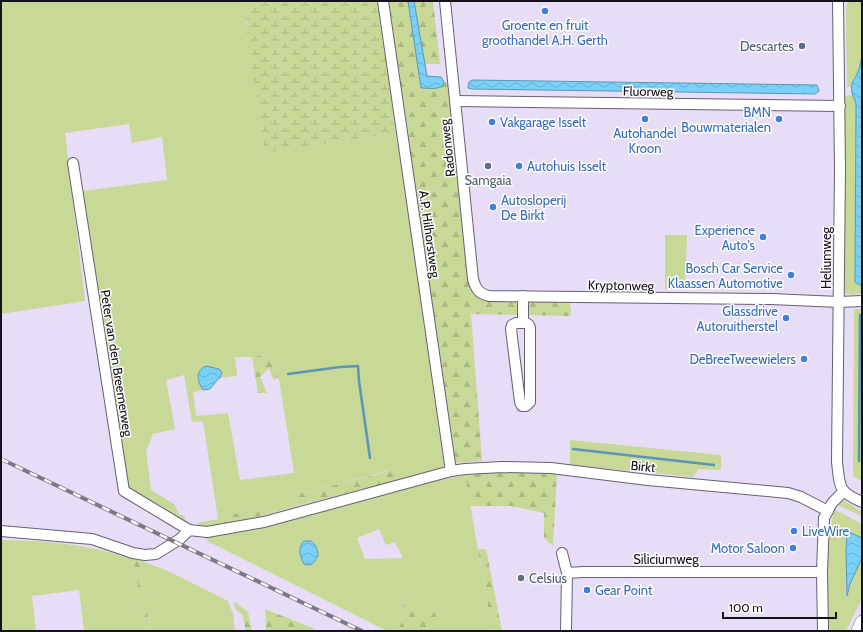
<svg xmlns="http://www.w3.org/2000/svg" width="863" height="632" font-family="Cabin,sans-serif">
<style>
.green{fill:#c7d897;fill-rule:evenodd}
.forest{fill:url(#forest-firs)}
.wetland{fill:url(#wetland-marsh)}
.water{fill:url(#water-waves);stroke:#5b97b5}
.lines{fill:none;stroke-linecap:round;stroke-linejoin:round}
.stream{stroke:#5b97b5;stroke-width:2.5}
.minor-casing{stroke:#675f74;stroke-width:12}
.major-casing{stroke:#675f74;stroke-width:14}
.minor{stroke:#fff;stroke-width:10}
.major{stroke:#fff;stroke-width:13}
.rail-casing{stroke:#7e7788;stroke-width:4}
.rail{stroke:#fff;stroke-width:2.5;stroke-dasharray:8;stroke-linecap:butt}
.shop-dot{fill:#3f7fe0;stroke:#fff;stroke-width:1.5}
.service-dot{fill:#5c6f8a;stroke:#fff;stroke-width:1.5}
.labels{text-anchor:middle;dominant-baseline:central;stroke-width:3;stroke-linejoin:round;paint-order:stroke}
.shop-label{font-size:13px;fill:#366cbe;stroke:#fff;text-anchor:end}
.service-label{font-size:13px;fill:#4e5e75;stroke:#fff;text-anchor:end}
.street-label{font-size:13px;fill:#15111a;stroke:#fff}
</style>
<defs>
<pattern id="forest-firs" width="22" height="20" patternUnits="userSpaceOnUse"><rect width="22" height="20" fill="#c7d897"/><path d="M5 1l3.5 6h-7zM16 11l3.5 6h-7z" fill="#aab882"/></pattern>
<pattern id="wetland-marsh" width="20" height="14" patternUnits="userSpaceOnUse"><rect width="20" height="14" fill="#c7d897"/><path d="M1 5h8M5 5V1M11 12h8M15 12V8" fill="none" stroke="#aab882"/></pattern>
<pattern id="water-waves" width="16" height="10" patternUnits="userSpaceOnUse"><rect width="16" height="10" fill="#79d0f8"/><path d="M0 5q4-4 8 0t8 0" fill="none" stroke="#68b2d4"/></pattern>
</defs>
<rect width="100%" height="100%" fill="#e7ddf6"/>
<g class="green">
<path d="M 1,1 L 245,1 L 247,6 L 245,12 L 250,55 L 256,90 L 265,153 L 396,133 L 397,144 L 402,148 L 446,463 L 441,470 L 407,479 L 401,479 L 397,471 L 387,471 L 298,494 L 292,486 L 289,501 L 301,505 L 266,515 L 266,508 L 222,516 L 222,525 L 200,527 L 197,523 L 218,519 L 203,421 L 192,422 L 184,375 L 166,380 L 175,429 L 153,434 L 146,451 L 151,490 L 174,504 L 179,514 L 184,516 L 187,523 L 160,506 L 128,489 L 108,366 L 83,191 L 167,180 L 162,137 L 132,143 L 129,124 L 65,133 L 85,301 L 1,314 ZM 275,354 L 294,473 L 240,480 L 228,413 L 196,416 L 193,392 L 203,390 L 197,378 L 206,367 L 221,370 L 222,372 L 220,378 L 237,376 L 235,357 L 252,357 Z"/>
<path d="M 849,1 L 862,1 L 862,56 L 858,73 L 853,79 L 852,87 L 847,87 L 846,13 L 847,3 Z"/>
<path d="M 852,95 L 856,100 L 856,105 L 855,281 L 862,286 L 862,293 L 852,295 L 845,293 L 845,211 L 843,96 Z"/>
<path d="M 665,235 L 687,235 L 685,289 L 665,289 Z"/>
<path d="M 854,309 L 862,309 L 862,481 L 853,476 Z"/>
<path d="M 570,440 L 721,455 L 721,470 L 698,469 L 693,477 L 570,465 Z"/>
<path d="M 465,475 L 492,631 L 443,631 L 423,610 L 412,610 L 402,594 L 403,620 L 397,631 L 387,631 L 209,542 L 205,538 L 240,532 L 424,483 ZM 379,529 L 386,545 L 395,542 L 403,558 L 365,559 L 357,538 ZM 301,545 L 318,550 L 318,556 L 310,565 L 304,564 L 299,549 Z"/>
<path d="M 843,500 L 862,512 L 862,516 L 838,505 Z"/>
<path d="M 834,509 L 862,524 L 862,538 L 848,531 L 846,550 L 846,595 L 847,596 L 850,584 L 862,558 L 862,598 L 846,631 L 826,631 C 825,591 826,549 834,509 Z"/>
<path d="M 1,540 C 43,541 84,543 125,557 L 126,561 L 134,564 L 146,631 L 84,631 L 79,590 L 32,596 L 36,631 L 1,631 Z"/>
<path d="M 139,560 L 168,571 L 228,601 L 231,631 L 150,631 Z"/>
</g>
<g class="forest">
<path d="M 384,1 L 408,1 L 421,88 L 443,86 L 444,82 L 450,84 L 474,292 L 477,297 L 484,299 L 568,301 C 571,305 572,311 570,316 L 471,314 L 482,461 L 454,463 Z"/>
<path d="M 414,1 L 433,1 L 440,64 L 425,64 Z"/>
<path d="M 275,354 L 279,379 L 273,379 L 269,368 L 260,377 L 267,393 L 258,393 L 252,357 Z"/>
<path d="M 394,470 L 397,470 L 401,479 L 301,505 L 289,501 L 288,492 L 293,486 L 298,494 Z"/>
<path d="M 510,471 L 557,473 L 553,546 L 544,538 L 544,513 L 511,506 L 470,506 L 465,475 Z"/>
<path d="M 266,508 L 266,515 L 222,525 L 222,516 Z"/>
<path d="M 478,549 L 486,549 L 502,631 L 492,631 Z"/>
<path d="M 125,557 L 139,560 L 150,631 L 146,631 L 134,564 L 126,561 Z"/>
<path d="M 402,593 L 412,610 L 423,610 L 435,613 L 443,631 L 397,631 L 403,620 Z"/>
<path d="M 228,601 L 233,614 L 235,631 L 231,631 Z"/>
<path d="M 234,601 L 248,612 L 252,631 L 246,631 L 242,614 L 235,609 Z"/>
<path d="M 265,609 L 313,628 L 314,631 L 266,631 Z"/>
</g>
<path class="wetland" d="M 245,1 L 378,1 L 396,133 L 265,153 L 256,90 L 247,42 L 247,24 L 245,12 L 247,6 Z"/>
<g class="water">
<path d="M 408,1 L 414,1 L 427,76 L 441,77 L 444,82 L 443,86 C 436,90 428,88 421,88 Z"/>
<path d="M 862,56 L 862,286 L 855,282 L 856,105 C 856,100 853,98 852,93 C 850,81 855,80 858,72 C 860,67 861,61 862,56 Z"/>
<path d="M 472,80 L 817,85 L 819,91 L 815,94 L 472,89 L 468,88 L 469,82 Z"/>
<path d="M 206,366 L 219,369 L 222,372 L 220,378 L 218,379 L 210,389 L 203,390 C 197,381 195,371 206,366 Z"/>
<path d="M 847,531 L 862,538 L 862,558 L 850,584 L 847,596 L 846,550 Z"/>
<path d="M 304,541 L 311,541 C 316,545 318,549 318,556 C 314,562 312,567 304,564 C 300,556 297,548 304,541 Z"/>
</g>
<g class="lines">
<g class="stream">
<path d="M 288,374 L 340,367 L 358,366 L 359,381 L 370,458"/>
<path d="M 573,449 L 714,465"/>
<path d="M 859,461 L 860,315"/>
</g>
<defs>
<g id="minor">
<path d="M 383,1 L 451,471"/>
<path d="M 445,1 L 473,279 C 476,289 478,293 489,296 L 771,299 L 839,302 L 862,301"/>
<path d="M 838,1 L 840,169 L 837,462 C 840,487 838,492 862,502"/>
<path d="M 456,101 L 840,106"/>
<path d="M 73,163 L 124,491 L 189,530"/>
<path d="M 516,323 L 526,323 L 529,325 L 530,328 L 530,402 L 526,406 L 522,406 L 520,402 L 511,329 L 512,325 Z"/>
<path d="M 523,323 L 523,296"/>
<path d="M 1,531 L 92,539 L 133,553 L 145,555 L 156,554 L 180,539 L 189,530 L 207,532 L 264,522 L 451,471 L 465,469 L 502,467 L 551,468 L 648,480 L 788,493 L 801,497 L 828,511"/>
<path d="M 562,553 L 567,573"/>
<path d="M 566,631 L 567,573 L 583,572 L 822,572"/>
<path d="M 823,631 L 822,572 L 824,518 L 832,503 L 843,492"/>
</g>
<path id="major" d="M 858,631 L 862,622"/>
</defs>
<use href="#minor" class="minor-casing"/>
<use href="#major" class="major-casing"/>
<use href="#minor" class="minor"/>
<use href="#major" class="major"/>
<defs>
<path id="rail" d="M 1,459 L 362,631"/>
</defs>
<use href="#rail" class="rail-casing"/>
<use href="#rail" class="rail"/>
</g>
<g class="shop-dot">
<circle cx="545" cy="11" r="4"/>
<circle cx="645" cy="119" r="4"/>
<circle cx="779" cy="119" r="4"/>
<circle cx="492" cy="122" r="4"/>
<circle cx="519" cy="166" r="4"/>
<circle cx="493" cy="207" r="4"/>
<circle cx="763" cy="237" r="4"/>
<circle cx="791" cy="275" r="4"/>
<circle cx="786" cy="318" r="4"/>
<circle cx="804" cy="359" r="4"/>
<circle cx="794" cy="531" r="4"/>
<circle cx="793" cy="548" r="4"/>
<circle cx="587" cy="590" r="4"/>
</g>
<g class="service-dot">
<circle cx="802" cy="46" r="4"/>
<circle cx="488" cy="166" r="4"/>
<circle cx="521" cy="578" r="4"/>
</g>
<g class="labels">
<g class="shop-label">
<text x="545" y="25" text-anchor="middle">Groente en fruit<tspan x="545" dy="15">groothandel A.H. Gerth</tspan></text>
<text x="771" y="112">BMN<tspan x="771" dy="15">Bouwmaterialen</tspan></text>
<text x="500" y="122" text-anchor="start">Vakgarage Isselt</text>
<text x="645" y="133" text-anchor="middle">Autohandel<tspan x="645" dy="15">Kroon</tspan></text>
<text x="527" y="166" text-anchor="start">Autohuis Isselt</text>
<text x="501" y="200" text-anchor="start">Autosloperij<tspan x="501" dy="15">De Birkt</tspan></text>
<text x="755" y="230">Experience<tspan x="755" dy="15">Auto's</tspan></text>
<text x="783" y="268">Bosch Car Service<tspan x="783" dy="15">Klaassen Automotive</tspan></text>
<text x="778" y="311">Glassdrive<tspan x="778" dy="15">Autoruitherstel</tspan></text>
<text x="796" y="359">DeBreeTweewielers</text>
<text x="802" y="531" text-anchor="start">LiveWire</text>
<text x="785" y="548">Motor Saloon</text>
<text x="595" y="590" text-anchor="start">Gear Point</text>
</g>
<g class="service-label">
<text x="794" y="46">Descartes</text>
<text x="488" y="180" text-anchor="middle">Samgaia</text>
<text x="529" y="578" text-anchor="start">Celsius</text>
</g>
<g class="street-label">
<text transform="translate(648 91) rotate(1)">Fluorweg</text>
<text transform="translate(447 148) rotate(-96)">Radonweg</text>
<text transform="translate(430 234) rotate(82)">A.P. Hilhorstweg</text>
<text transform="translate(826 258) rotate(-90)">Heliumweg</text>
<text transform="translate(621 285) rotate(1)">Kryptonweg</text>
<text transform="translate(117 363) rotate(81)">Peter van den Breemerweg</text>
<text transform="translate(643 466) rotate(6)">Birkt</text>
<text x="666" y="559">Siliciumweg</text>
</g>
</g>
<rect width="863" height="632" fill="none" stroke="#15111a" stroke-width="4"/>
<path d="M723 612v6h113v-6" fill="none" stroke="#15111a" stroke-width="2"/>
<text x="729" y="612" font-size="12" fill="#15111a" stroke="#ffffff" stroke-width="3" paint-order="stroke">100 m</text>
</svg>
